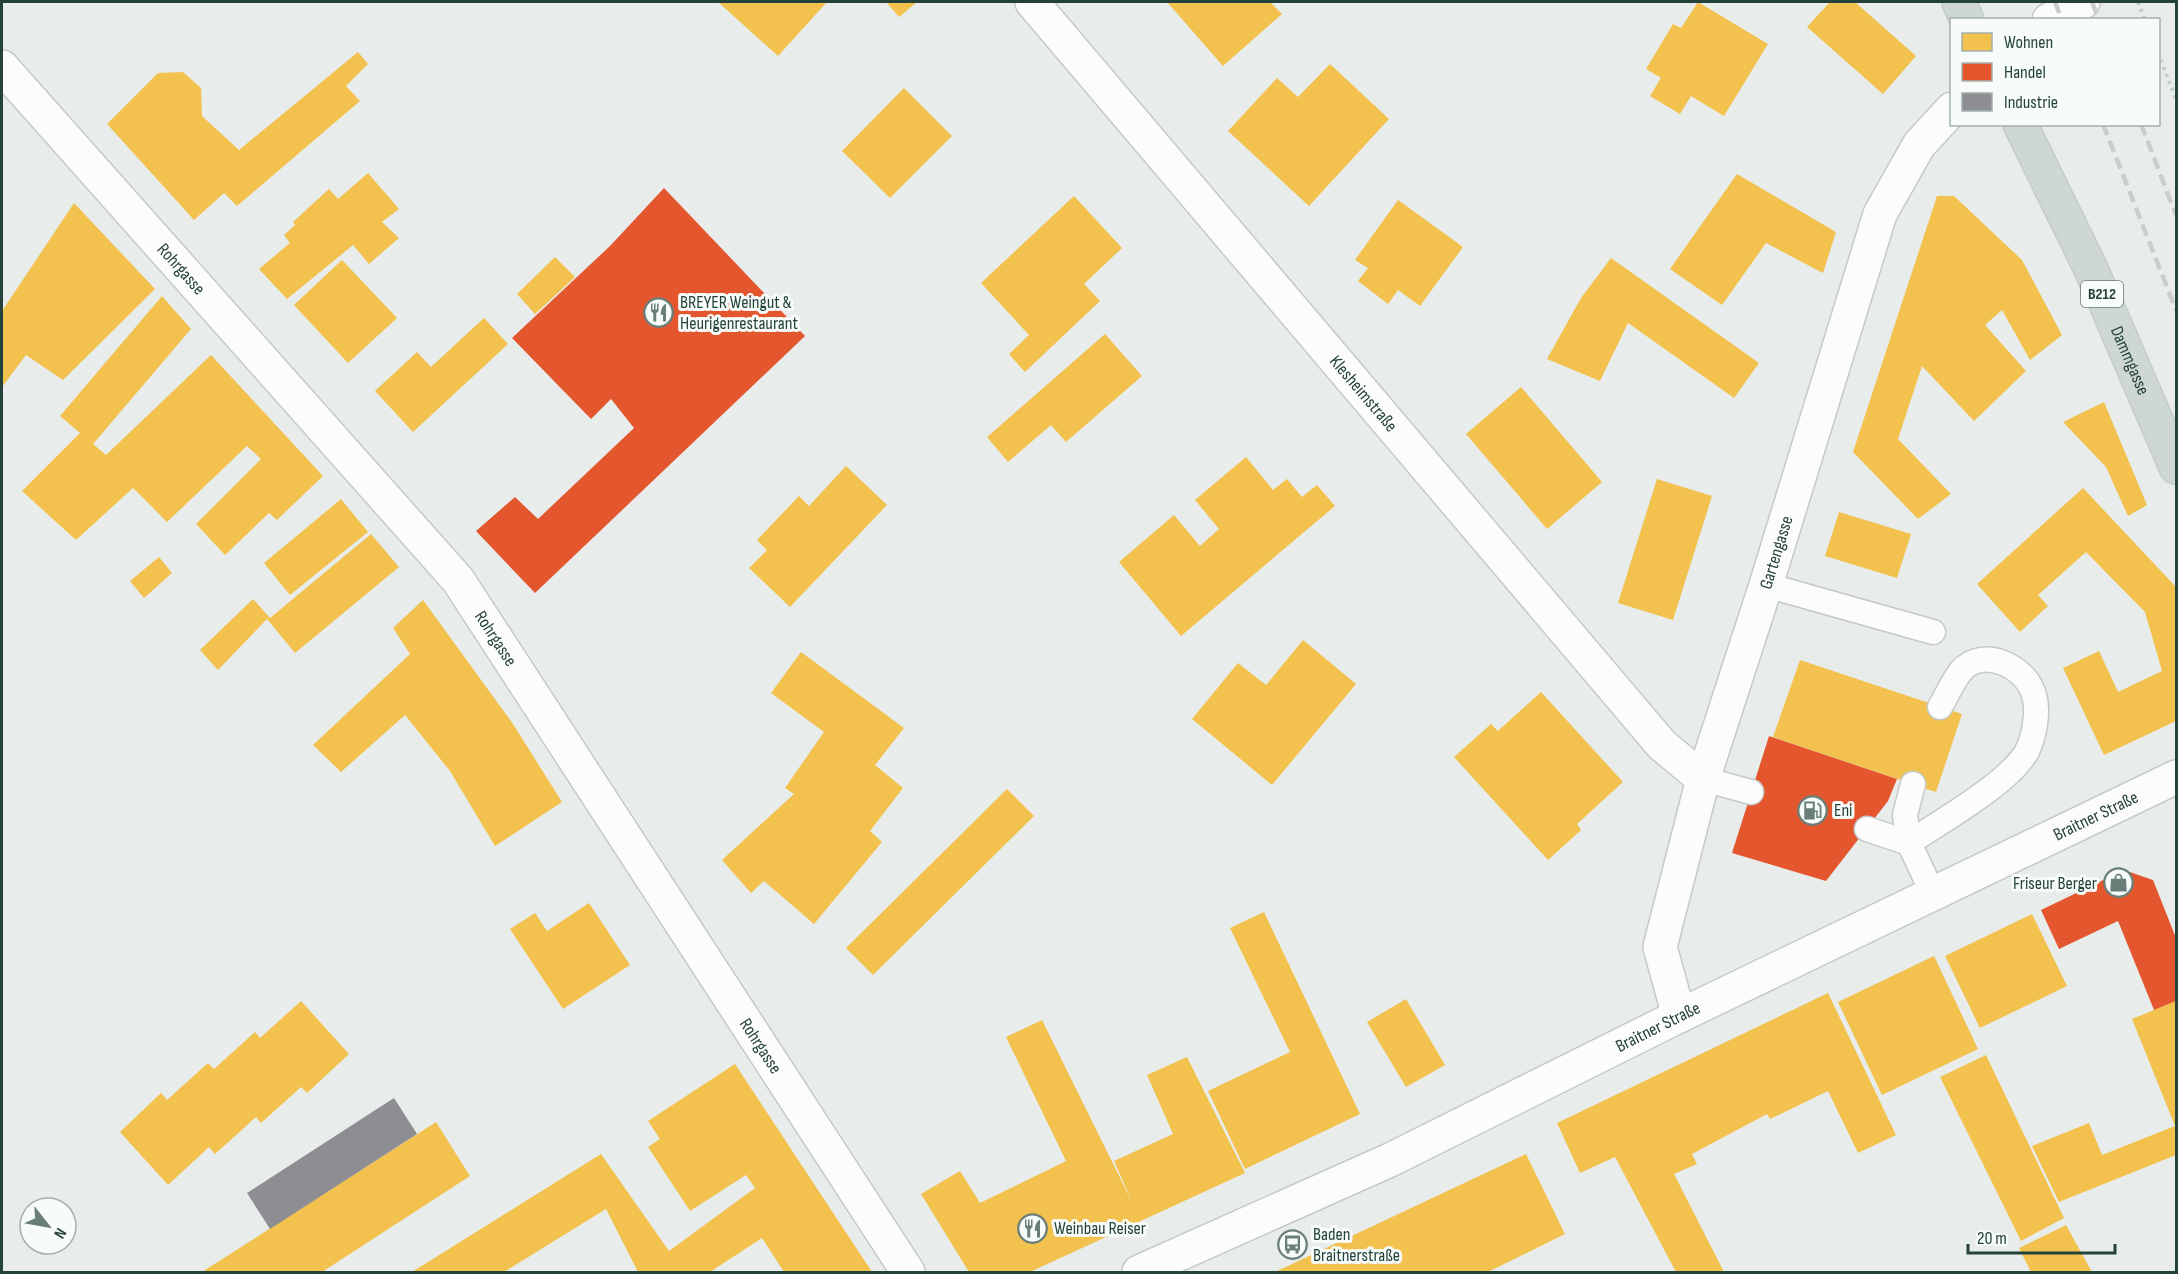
<svg xmlns="http://www.w3.org/2000/svg" width="2178" height="1274" font-family="'Sofia Sans Condensed',sans-serif">
<style>
.homes{fill:#f2c14e}
.shops{fill:#e4572e}
.industry{fill:#8d8d92}
.lines{fill:none;stroke-linecap:round;stroke-linejoin:round}
.service-casing{stroke:#c5cac8;stroke-width:27}
.minor-casing{stroke:#c5cac8;stroke-width:36}
.secondary-casing{stroke:#c3cbc8;stroke-width:36}
.primary-casing{stroke:#c3ccc9;stroke-width:36}
.path{stroke:#c3ccca;stroke-width:4;stroke-dasharray:3 4.5;stroke-linecap:butt}
.service{stroke:#fcfcfc;stroke-width:24}
.minor{stroke:#fcfcfc;stroke-width:33}
.secondary{stroke:#fcfcfc;stroke-width:33}
.primary{stroke:#cfd7d5;stroke-width:33}
.rail{stroke:#c9cdcc;stroke-width:4.5;stroke-dasharray:12 6;stroke-linecap:butt}
.labels{text-anchor:middle;dominant-baseline:central;stroke-width:6;stroke-linejoin:round;paint-order:stroke}
.shield{fill:#f7fbf9;stroke:#637a73;stroke-width:1.5}
.shield-label{font-size:16px;font-weight:bold;fill:#24423a}
.street-label{font-size:18px;fill:#24423a;stroke:#f7fbf9}
.poi-label{font-size:18px;fill:#24423a;stroke:#f7fbf9;text-anchor:start}
</style>
<rect width="100%" height="100%" fill="#e8edeb"/>
<g class="homes">
<path d="M 718,2 L 827,2 L 778,56 Z"/>
<path d="M 886,2 L 917,2 L 899,17 Z"/>
<path d="M 1167,2 L 1270,2 L 1282,14 L 1223,66 Z"/>
<path d="M 1698,2 L 1768,44 L 1724,116 L 1691,96 L 1680,114 L 1650,96 L 1661,78 L 1646,69 L 1673,24 L 1681,28 Z"/>
<path d="M 1830,2 L 1855,2 L 1916,56 L 1883,94 L 1807,27 Z"/>
<path d="M 358,52 L 368,64 L 346,86 L 360,101 L 237,206 L 224,193 L 194,220 L 107,124 L 158,73 L 183,72 L 201,88 L 202,116 L 239,150 Z"/>
<path d="M 1330,64 L 1389,119 L 1309,206 L 1228,131 L 1277,78 L 1298,97 Z"/>
<path d="M 904,88 L 952,136 L 890,198 L 842,151 Z"/>
<path d="M 368,173 L 399,209 L 382,222 L 399,238 L 369,264 L 353,245 L 287,299 L 259,269 L 290,243 L 284,235 L 295,225 L 293,222 L 329,189 L 338,199 Z"/>
<path d="M 1737,174 L 1836,232 L 1823,273 L 1766,243 L 1722,305 L 1670,269 Z"/>
<path d="M 1074,196 L 1122,248 L 1084,284 L 1100,301 L 1025,372 L 1009,354 L 1029,335 L 981,283 Z"/>
<path d="M 1937,196 L 1954,196 L 2022,260 L 2062,335 L 2030,360 L 2002,310 L 1985,325 L 2026,371 L 1974,421 L 1922,366 L 1898,439 L 1951,494 L 1918,519 L 1853,452 Z"/>
<path d="M 1398,200 L 1463,247 L 1420,306 L 1398,290 L 1388,304 L 1358,281 L 1368,268 L 1355,260 Z"/>
<path d="M 74,203 L 155,289 L 63,380 L 26,355 L 2,387 L 2,311 Z"/>
<path d="M 555,257 L 575,277 L 535,314 L 517,294 Z"/>
<path d="M 1611,258 L 1759,363 L 1734,398 L 1628,323 L 1600,381 L 1547,359 L 1581,298 Z"/>
<path d="M 342,260 L 397,318 L 348,363 L 294,305 Z"/>
<path d="M 162,296 L 191,329 L 93,444 L 106,455 L 211,355 L 323,476 L 277,520 L 269,513 L 225,555 L 196,524 L 261,459 L 247,446 L 167,522 L 133,488 L 76,540 L 22,491 L 80,433 L 60,416 Z"/>
<path d="M 484,318 L 508,344 L 413,432 L 375,391 L 417,352 L 431,367 Z"/>
<path d="M 1105,334 L 1142,376 L 1066,442 L 1051,425 L 1008,462 L 987,437 Z"/>
<path d="M 1521,387 L 1602,482 L 1547,529 L 1466,434 Z"/>
<path d="M 2104,402 L 2147,505 L 2128,516 L 2106,467 L 2063,422 Z"/>
<path d="M 1246,457 L 1273,490 L 1287,479 L 1302,497 L 1317,485 L 1335,506 L 1181,636 L 1119,562 L 1174,515 L 1200,546 L 1219,529 L 1195,500 Z"/>
<path d="M 846,466 L 887,505 L 790,607 L 749,568 L 767,550 L 757,540 L 799,496 L 809,506 Z"/>
<path d="M 1657,479 L 1712,496 L 1673,620 L 1618,603 Z"/>
<path d="M 2083,488 L 2176,587 L 2176,721 L 2104,755 L 2063,668 L 2099,651 L 2118,692 L 2162,671 L 2145,612 L 2086,552 L 2038,595 L 2048,606 L 2020,632 L 1977,584 Z"/>
<path d="M 341,499 L 368,532 L 290,595 L 264,563 Z"/>
<path d="M 1839,512 L 1911,534 L 1897,578 L 1825,556 Z"/>
<path d="M 371,534 L 399,567 L 295,653 L 267,619 L 218,670 L 200,650 L 253,599 L 270,618 Z"/>
<path d="M 159,557 L 172,573 L 144,598 L 130,581 Z"/>
<path d="M 423,600 L 513,724 L 562,802 L 495,846 L 450,771 L 405,715 L 341,772 L 313,745 L 410,654 L 393,628 Z"/>
<path d="M 1303,640 L 1356,684 L 1272,785 L 1192,719 L 1238,663 L 1266,685 Z"/>
<path d="M 801,652 L 904,728 L 875,765 L 903,788 L 870,831 L 882,842 L 814,924 L 764,881 L 751,893 L 722,860 L 794,794 L 785,788 L 824,732 L 771,693 Z"/>
<path d="M 1800,660 L 1962,714 L 1936,792 L 1773,737 Z"/>
<path d="M 1541,692 L 1623,782 L 1577,824 L 1581,830 L 1548,860 L 1454,757 L 1491,724 L 1498,731 Z"/>
<path d="M 1007,789 L 1034,816 L 873,975 L 846,948 Z"/>
<path d="M 589,903 L 630,965 L 563,1009 L 510,929 L 535,913 L 547,931 Z"/>
<path d="M 1264,912 L 1360,1114 L 1245,1169 L 1208,1091 L 1290,1052 L 1230,928 Z"/>
<path d="M 2032,914 L 2067,986 L 1980,1028 L 1945,956 Z"/>
<path d="M 1934,956 L 1978,1049 L 1882,1095 L 1838,1002 Z"/>
<path d="M 1828,993 L 1896,1135 L 1858,1153 L 1828,1091 L 1770,1119 L 1767,1114 L 1692,1154 L 1697,1164 L 1674,1174 L 1724,1272 L 1676,1272 L 1615,1157 L 1580,1173 L 1557,1123 Z"/>
<path d="M 1406,999 L 1445,1065 L 1406,1087 L 1367,1022 Z"/>
<path d="M 301,1001 L 349,1054 L 307,1093 L 301,1087 L 261,1123 L 256,1117 L 215,1154 L 209,1147 L 168,1185 L 120,1132 L 161,1093 L 167,1100 L 208,1063 L 214,1069 L 255,1032 L 260,1038 Z"/>
<path d="M 2176,1001 L 2176,1155 L 2059,1202 L 2032,1146 L 2089,1123 L 2102,1155 L 2175,1126 L 2132,1019 Z"/>
<path d="M 1042,1020 L 1133,1204 L 1114,1161 L 1173,1134 L 1147,1075 L 1187,1057 L 1245,1173 L 1030,1272 L 969,1272 L 921,1194 L 960,1171 L 980,1203 L 1066,1161 L 1006,1037 Z"/>
<path d="M 1986,1055 L 2064,1218 L 2021,1241 L 1940,1077 Z"/>
<path d="M 735,1064 L 872,1272 L 784,1272 L 762,1238 L 710,1272 L 638,1272 L 606,1209 L 504,1272 L 412,1272 L 601,1154 L 669,1251 L 755,1188 L 746,1175 L 690,1211 L 648,1147 L 660,1139 L 648,1121 Z"/>
<path d="M 436,1122 L 470,1176 L 322,1272 L 202,1272 Z"/>
<path d="M 1526,1154 L 1565,1234 L 1488,1272 L 1275,1272 Z"/>
<path d="M 2066,1225 L 2092,1272 L 2031,1272 L 2019,1248 Z"/>
</g>
<g class="shops">
<path d="M 664,188 L 805,336 L 535,593 L 476,531 L 515,497 L 538,519 L 634,428 L 611,399 L 591,419 L 512,338 L 610,246 Z"/>
<path d="M 1769,736 L 1897,779 L 1888,801 L 1826,881 L 1732,853 Z"/>
<path d="M 2124,870 L 2153,880 L 2176,938 L 2176,1001 L 2154,1010 L 2118,921 L 2059,949 L 2041,910 Z"/>
</g>
<path class="industry" d="M 394,1098 L 417,1134 L 270,1229 L 247,1193 Z"/>
<g class="lines">
<defs>
<g id="service">
<path d="M 1766,585 L 1933,632"/>
<path d="M 1703,779 L 1751,792"/>
<path d="M 1913,784 L 1905,815 L 1909,843 C 1941,821 2006,785 2026,753 C 2034,739 2039,711 2034,695 C 2026,666 1983,646 1961,671 C 1953,681 1947,695 1940,707"/>
<path d="M 1867,829 L 1909,843 L 1933,894"/>
</g>
<g id="minor">
<path id="s1" d="M 1032,2 L 1662,745 L 1703,779"/>
<path d="M 2049,20 L 2083,2"/>
<path id="s2" d="M 2,67 L 458,580 L 908,1272"/>
<path id="s3" d="M 1679,1016 L 1660,947 L 1703,779 L 1766,585 L 1880,214 L 1919,145 L 1952,109"/>
</g>
<g id="secondary">
<path id="s4" d="M 1139,1272 L 1390,1160 L 1679,1016 L 2176,777"/>
</g>
<g id="primary">
<path d="M 1959,2 L 1967,20"/>
<path id="s5" d="M 2020,124 L 2091,269 L 2176,467"/>
</g>
</defs>
<use href="#service" class="service-casing"/>
<use href="#minor" class="minor-casing"/>
<use href="#secondary" class="secondary-casing"/>
<use href="#primary" class="primary-casing"/>
<g class="path">
<path d="M 2138,2 L 2145,20"/>
<path d="M 2158,53 L 2176,99"/>
</g>
<use href="#service" class="service"/>
<use href="#minor" class="minor"/>
<use href="#secondary" class="secondary"/>
<use href="#primary" class="primary"/>
<g class="rail">
<path d="M 2055,2 L 2062,20"/>
<path d="M 2092,2 L 2099,20"/>
<path d="M 2103,124 L 2176,310"/>
<path d="M 2141,124 L 2176,215"/>
</g>
</g>
<defs>
<symbol id="restaurant-ring" viewBox="-11 -11 22 22"><circle r="9.5" fill="#f7fbf9" stroke="#697e78" stroke-width="1.5"/><path d="M-5-6h1v4h1v-4h1v4h1v-4h1v5L-1.5 .5V6h-2V.5L-5-1ZM5-6V6H3V1.5H1.5Q1.5-4 5-6Z" fill="#697e78"/></symbol>
<symbol id="fuel-ring" viewBox="-11 -11 22 22"><circle r="9.5" fill="#f7fbf9" stroke="#697e78" stroke-width="1.5"/><path d="M-5.5-6h7V0h2V4h1.3V-2.5L3-4.5l.8-.8L6-3V5H2.5V1h-1V6h-7ZM-4.2-4.7v3.2H.2V-4.7Z" fill="#697e78"/></symbol>
<symbol id="shop-ring" viewBox="-11 -11 22 22"><circle r="9.5" fill="#f7fbf9" stroke="#697e78" stroke-width="1.5"/><path d="M-5-2.5h2.3a2.7 3.5 0 0 1 5.4 0H5L5.5 6h-11ZM-1.5-2.5h3a1.5 2.3 0 0 0-3 0Z" fill="#697e78"/></symbol>
<symbol id="bus-ring" viewBox="-11 -11 22 22"><circle r="9.5" fill="#f7fbf9" stroke="#697e78" stroke-width="1.5"/><path d="M-5-6H5V4H4V6H2V4H-2V6H-4V4H-5ZM-3.5-4V0h7V-4ZM-3.5 1.2v1.5H-2V1.2ZM2 1.2v1.5H3.5V1.2Z" fill="#697e78"/></symbol>
</defs>
<g fill-rule="evenodd">
<use href="#restaurant-ring" x="642" y="296" width="33" height="33"/>
<use href="#fuel-ring" x="1796" y="794" width="33" height="33"/>
<use href="#shop-ring" x="2102" y="866" width="33" height="33"/>
<use href="#restaurant-ring" x="1016" y="1212" width="33" height="33"/>
<use href="#bus-ring" x="1276" y="1228" width="33" height="33"/>
</g>
<g class="labels">
<rect class="shield" x="2081" y="281" width="42" height="26" rx="4.5"/>
<g class="shield-label">
<text x="2102" y="294">B212</text>
</g>
<g class="street-label">
<text stroke="none"><textPath href="#s2" startOffset="270">Rohrgasse</textPath></text>
<text stroke="none"><textPath href="#s5" startOffset="261">Dammgasse</textPath></text>
<text stroke="none"><textPath href="#s1" startOffset="513">Klesheimstraße</textPath></text>
<text stroke="none"><textPath href="#s3" startOffset="483">Gartengasse</textPath></text>
<text stroke="none"><textPath href="#s2" startOffset="756">Rohrgasse</textPath></text>
<text stroke="none"><textPath href="#s4" startOffset="1060">Braitner Straße</textPath></text>
<text stroke="none"><textPath href="#s4" startOffset="574">Braitner Straße</textPath></text>
<text stroke="none"><textPath href="#s2" startOffset="1242">Rohrgasse</textPath></text>
</g>
<g class="poi-label">
<text x="680" y="302">BREYER Weingut &amp;<tspan x="680" dy="21">Heurigenrestaurant</tspan></text>
<text x="1834" y="810">Eni</text>
<text x="2097" y="883" text-anchor="end">Friseur Berger</text>
<text x="1054" y="1228">Weinbau Reiser</text>
<text x="1313" y="1234">Baden<tspan x="1313" dy="21">Braitnerstraße</tspan></text>
</g>
</g>
<rect width="2178" height="1274" fill="none" stroke="#24423a" stroke-width="6"/>
<rect x="1950" y="18" width="210" height="108" fill="#f7fbf9" stroke="#a3b1ad" stroke-width="1.5"/>
<rect x="1962" y="33" width="30" height="18" fill="#f2c14e" stroke="#a3b1ad" stroke-width="1.5"/>
<text x="2004" y="48" font-size="18" fill="#24423a">Wohnen</text>
<rect x="1962" y="63" width="30" height="18" fill="#e4572e" stroke="#a3b1ad" stroke-width="1.5"/>
<text x="2004" y="78" font-size="18" fill="#24423a">Handel</text>
<rect x="1962" y="93" width="30" height="18" fill="#8d8d92" stroke="#a3b1ad" stroke-width="1.5"/>
<text x="2004" y="108" font-size="18" fill="#24423a">Industrie</text>
<g transform="translate(48 1226) rotate(121)"><circle r="28" fill="#f7fbf9" stroke="#a3b1ad" stroke-width="1.5"/>
<path d="M0-4.5L10 22L0 15L-10 22Z" fill="#697e78"/>
<text y="-9" font-size="16" font-weight="bold" text-anchor="middle" fill="#24423a">N</text>
</g>
<path d="M1968 1244v9h147v-9" fill="none" stroke="#24423a" stroke-width="3"/>
<text x="1977" y="1244" font-size="18" fill="#24423a" stroke="#f7fbf9" stroke-width="4.5" paint-order="stroke">20 m</text>
</svg>
